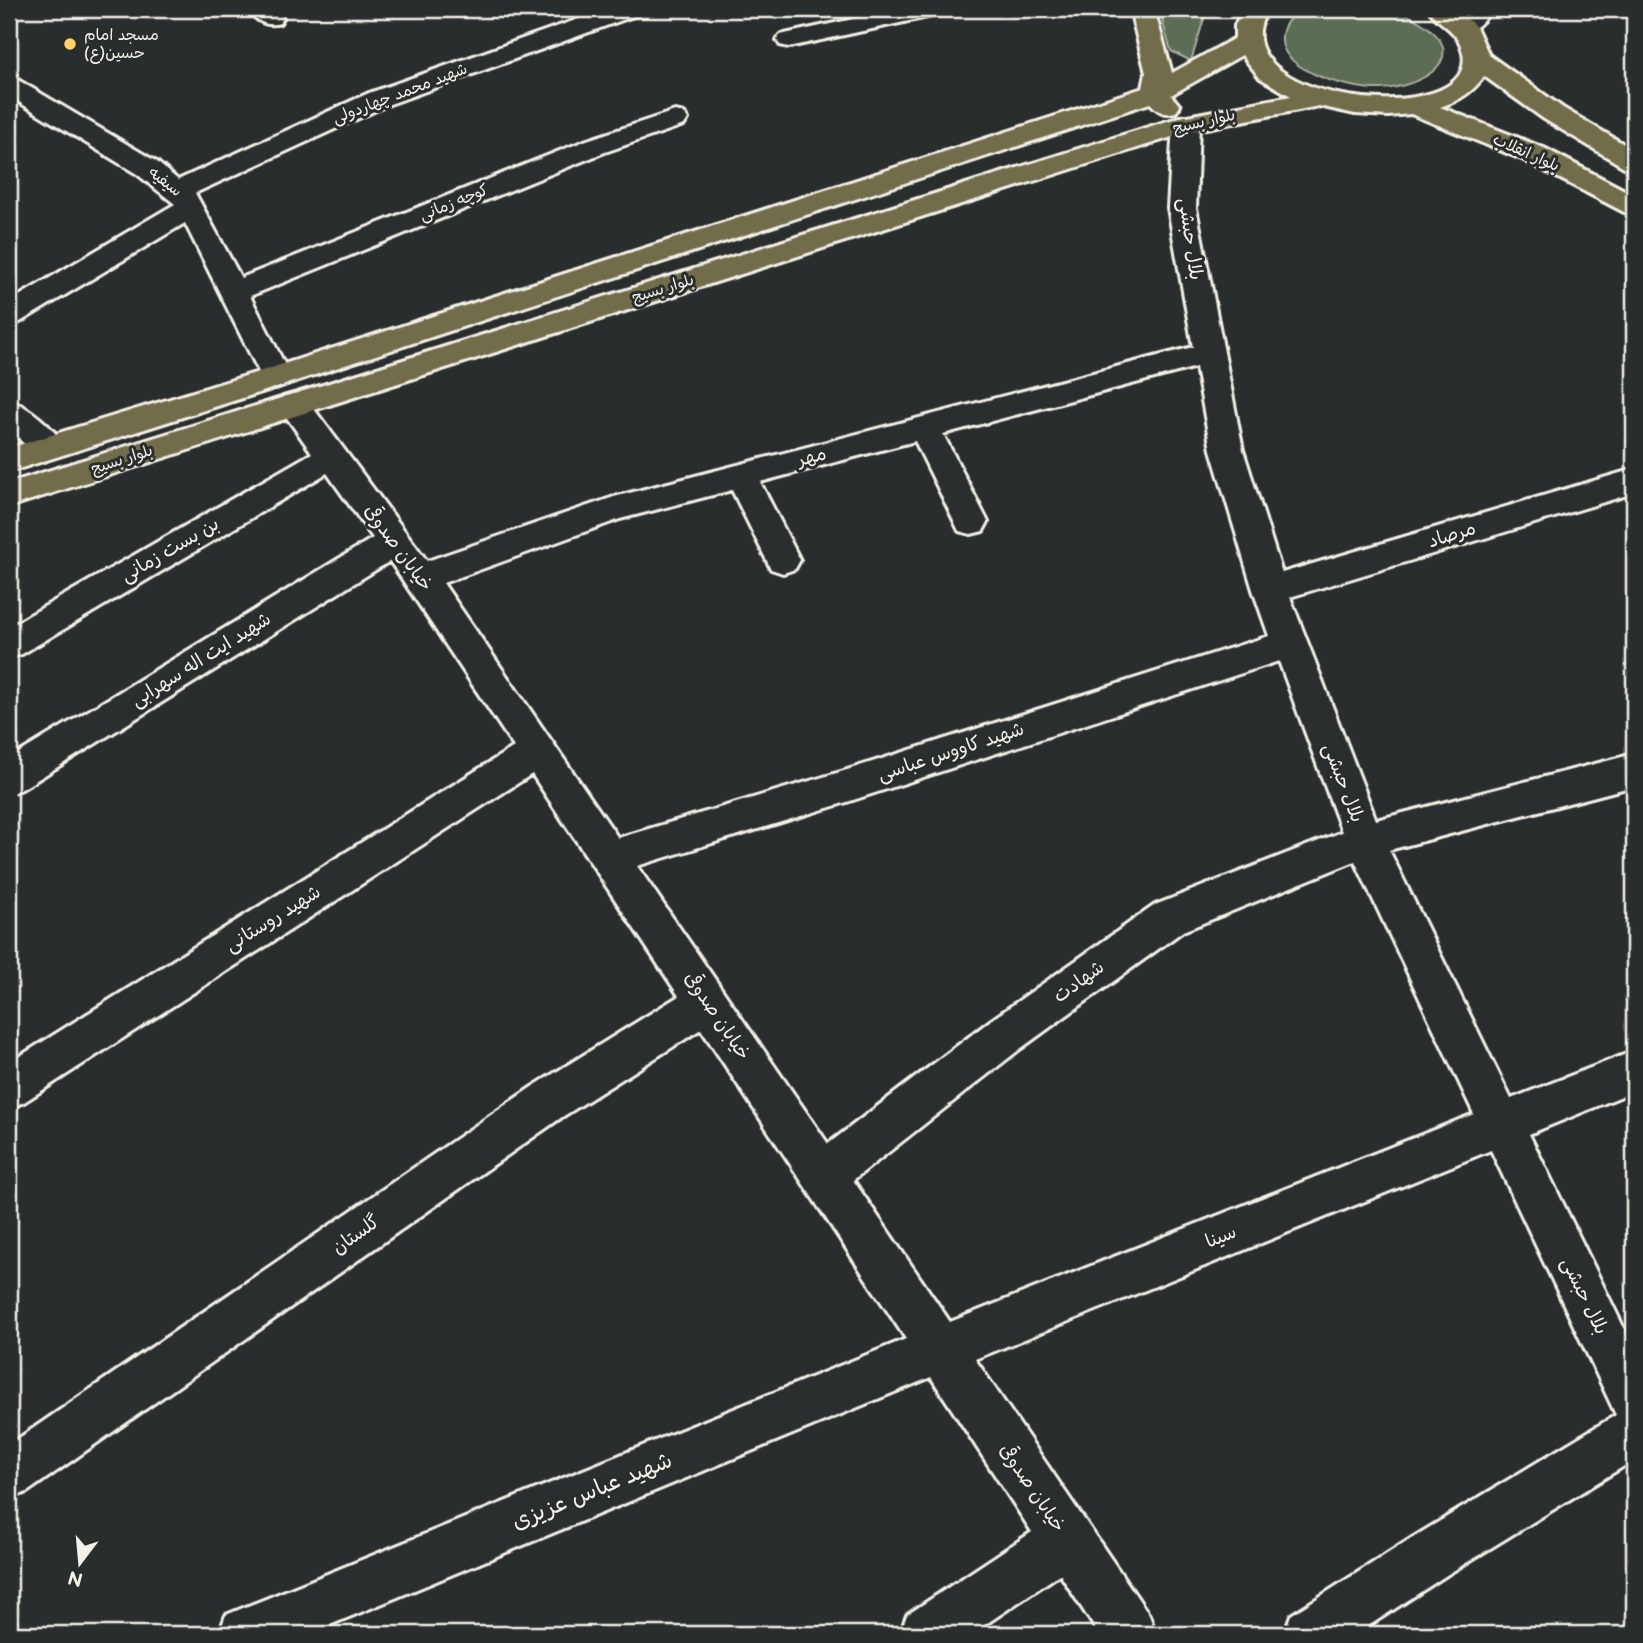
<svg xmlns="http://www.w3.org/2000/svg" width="1643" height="1643" font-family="'Balsamiq Sans','Playpen Sans Arabic',sans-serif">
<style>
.green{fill:#5b6c54;stroke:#a8ae9e;stroke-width:2}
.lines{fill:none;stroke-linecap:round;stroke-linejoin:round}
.minor-casing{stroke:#f4f1e8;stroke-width:6}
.major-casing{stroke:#f4f1e8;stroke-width:6}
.minor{fill:#2a2d2e;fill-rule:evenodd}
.major{fill:#716d4b;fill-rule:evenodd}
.poi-dot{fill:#ffd166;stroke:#2a2d2e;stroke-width:2.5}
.labels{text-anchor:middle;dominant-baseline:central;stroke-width:6;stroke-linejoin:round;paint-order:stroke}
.far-poi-label{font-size:16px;fill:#f4f1e8;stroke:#2a2d2e;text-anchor:start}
.far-street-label{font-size:16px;fill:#f4f1e8;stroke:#2a2d2e}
.street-label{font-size:19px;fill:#f4f1e8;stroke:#2a2d2e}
.near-street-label{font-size:23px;fill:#f4f1e8;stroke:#2a2d2e}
</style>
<rect width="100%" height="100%" fill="#2a2d2e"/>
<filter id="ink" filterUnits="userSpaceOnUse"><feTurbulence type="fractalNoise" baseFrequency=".0143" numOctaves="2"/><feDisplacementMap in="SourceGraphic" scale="14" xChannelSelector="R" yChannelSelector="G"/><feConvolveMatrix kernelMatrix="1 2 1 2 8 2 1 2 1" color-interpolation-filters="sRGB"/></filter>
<g filter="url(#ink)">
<g class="green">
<path d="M 1159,9 L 1207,9 L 1191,61 L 1171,51 Z"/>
<path d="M 1305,9 C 1332,9 1364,4 1391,9 C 1401,10 1411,17 1420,22 C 1475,57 1422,87 1381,89 C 1353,90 1277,72 1282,35 C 1284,21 1293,15 1305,9 Z"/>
</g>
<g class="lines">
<defs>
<g id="minor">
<path d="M 248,9 L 275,9 L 283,18 L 280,23 C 266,27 256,21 248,9 Z"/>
<path d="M 607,9 L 642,9 L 639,14 L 387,105 L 195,193 L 241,278 L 587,140 L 675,111 L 684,113 L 688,119 L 684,125 L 605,152 L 250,296 L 291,377 L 287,384 L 276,388 L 265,384 L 185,223 L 20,322 L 9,325 L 9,302 L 175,204 L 137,174 L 9,96 L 9,77 L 18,80 L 157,162 L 178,180 L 369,93 Z"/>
<path d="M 899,9 L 944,9 L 941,14 L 932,16 L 789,47 L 780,45 L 777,40 L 780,35 Z"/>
<path d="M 1466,9 L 1492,9 C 1483,23 1471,36 1453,31 L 1450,26 Z"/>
<path d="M 1186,116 L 1195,118 L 1199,124 L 1196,208 L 1243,450 L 1282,573 L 1634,469 L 1634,493 L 1290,597 L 1376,820 L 1634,754 L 1634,786 L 1389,850 L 1511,1099 L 1634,1051 L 1634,1091 L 1529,1134 L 1634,1349 L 1634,1460 L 1448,1574 L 1356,1634 L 1284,1634 L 1291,1615 L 1412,1538 L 1616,1415 L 1491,1150 L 975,1359 L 1149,1615 L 1156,1634 L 1099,1634 L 1060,1574 L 971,1634 L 900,1634 L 907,1615 L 1032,1532 L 931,1377 L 308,1634 L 219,1634 L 226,1615 L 906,1339 L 701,1029 L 562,1117 L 27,1492 L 9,1499 L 9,1445 L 532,1087 L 679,996 L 532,774 L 24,1102 L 9,1108 L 9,1063 L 514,747 L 390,561 L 22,789 L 9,794 L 9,759 L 373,538 L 327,473 L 22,654 L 9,658 L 9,627 L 312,453 L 278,405 L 283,397 L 294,394 L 305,397 L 427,561 L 614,497 L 1193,347 L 1168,208 L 1173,124 L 1177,118 ZM 1196,367 L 1211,450 L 1253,590 L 1269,636 L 847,770 L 618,838 L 443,583 L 620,519 L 732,490 L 771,569 L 783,573 L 795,569 L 800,560 L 760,482 L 915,441 L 959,531 L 971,534 L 983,531 L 988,522 L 943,434 ZM 1279,661 L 1342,832 L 1155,905 L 990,1021 L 828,1144 L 637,866 L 847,802 ZM 1355,861 L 1474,1114 L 950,1322 L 853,1180 L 1020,1049 L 1183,931 Z"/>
<path d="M 9,400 C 29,406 55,429 65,447 L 60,455 C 37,462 25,443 9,429 Z"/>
</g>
<path id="major" d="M 1130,9 L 1154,9 L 1172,73 L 1235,38 L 1235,25 L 1243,9 L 1268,9 C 1210,103 1479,133 1463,53 C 1459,30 1440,26 1428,9 L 1457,9 L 1476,27 L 1489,55 L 1563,108 L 1634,150 L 1634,169 L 1624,167 L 1544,119 L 1484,76 C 1473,92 1459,101 1440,107 L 1544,148 L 1634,195 L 1634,215 L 1624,212 L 1524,160 L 1411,114 L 1388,116 L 1355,114 L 1319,106 L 1191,131 L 9,507 L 9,483 L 1177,118 L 1291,96 L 1260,78 L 1242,55 L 1171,95 L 1180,106 L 1176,112 C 1164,115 1159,112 1150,103 L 287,384 L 9,472 L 9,448 L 265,370 L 1143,88 L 1146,73 Z"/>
</defs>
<use href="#minor" class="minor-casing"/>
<use href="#major" class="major-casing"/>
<use href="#minor" class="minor"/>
<use href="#major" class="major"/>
</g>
</g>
<circle class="poi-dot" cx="70" cy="44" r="7"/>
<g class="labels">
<g class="far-poi-label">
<text x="84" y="35">مسجد امام<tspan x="84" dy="18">حسین(ع)</tspan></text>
</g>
<g class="far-street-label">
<text transform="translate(400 94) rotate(-21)">شهید محمد چهاردولی</text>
<text transform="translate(1204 122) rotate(-13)">بلوار بسیج</text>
<text transform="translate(1526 153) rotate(24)">بلوار انقلاب</text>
<text transform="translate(165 182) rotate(38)">سیفیه</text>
<text transform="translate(454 203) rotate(-22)">کوچه زمانی</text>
<text transform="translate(663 289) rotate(-17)">بلوار بسیج</text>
<text transform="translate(122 460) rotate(-18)">بلوار بسیج</text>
</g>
<g class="street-label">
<text transform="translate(1190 239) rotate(82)">بلال حبشی</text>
<text transform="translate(812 457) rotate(-15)">مهر</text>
<text transform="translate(1452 535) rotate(-17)">مرصاد</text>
<text transform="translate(398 548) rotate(54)">خیابان صدوقی</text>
<text transform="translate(170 550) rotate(-30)">بن بست زمانی</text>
<text transform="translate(201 660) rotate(-32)">شهید ایت اله سهرابی</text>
<text transform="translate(951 752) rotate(-18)">شهید کاووس عباسی</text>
<text transform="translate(1343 783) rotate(69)">بلال حبشی</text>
<text transform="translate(273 919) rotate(-32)">شهید روستانی</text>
<text transform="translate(1079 982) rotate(-36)">شهادت</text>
<text transform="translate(717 1016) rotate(56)">خیابان صدوقی</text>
<text transform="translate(356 1235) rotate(-35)">گلستان</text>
<text transform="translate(1221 1237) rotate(-22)">سینا</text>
<text transform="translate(1584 1296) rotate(64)">بلال حبشی</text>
<text transform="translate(1032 1488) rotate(56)">خیابان صدوقی</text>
</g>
<g class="near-street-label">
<text transform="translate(592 1491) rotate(-22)">شهید عباس عزیزی</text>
</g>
</g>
<rect width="1643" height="1643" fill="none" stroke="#2a2d2e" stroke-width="35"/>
<rect x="18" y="18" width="1608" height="1608" fill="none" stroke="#f4f1e8" stroke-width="2.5" filter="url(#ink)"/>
<g transform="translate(80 1563) rotate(196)" stroke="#2a2d2e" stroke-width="5" paint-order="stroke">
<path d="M0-5L12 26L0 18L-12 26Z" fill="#f4f1e8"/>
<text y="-10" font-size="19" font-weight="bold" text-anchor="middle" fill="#f4f1e8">N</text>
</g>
</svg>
